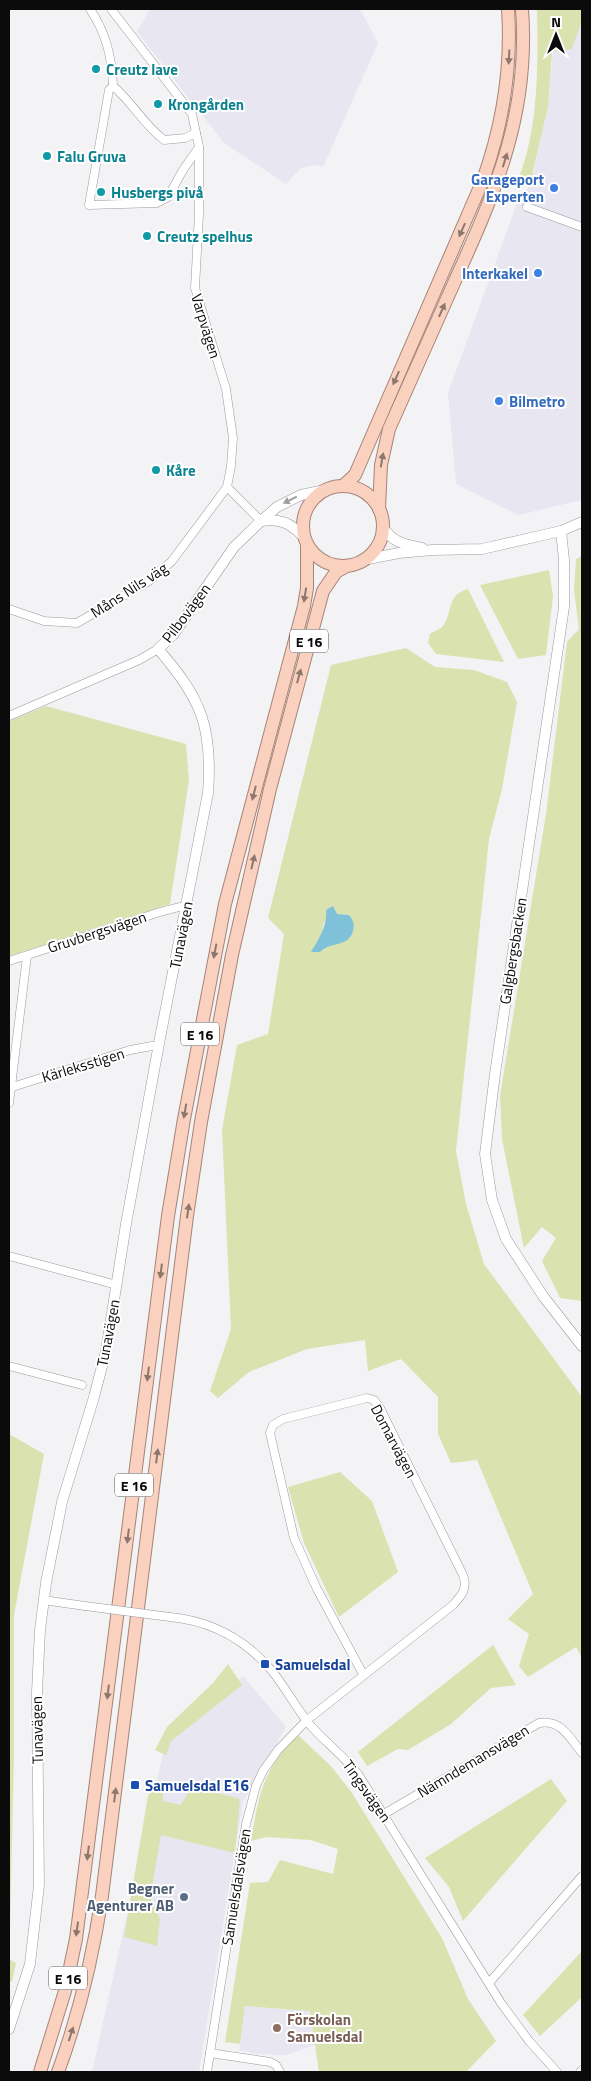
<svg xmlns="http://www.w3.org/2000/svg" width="591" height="2081" font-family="'Titillium Web',sans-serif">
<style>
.built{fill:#e7e6f1}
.green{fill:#dae2af;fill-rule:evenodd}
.water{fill:#7fc1d9}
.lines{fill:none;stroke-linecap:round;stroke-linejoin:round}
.minor-casing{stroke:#9a9a9d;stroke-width:9}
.tertiary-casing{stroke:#9a9a9d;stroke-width:11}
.trunk-casing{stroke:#a58476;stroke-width:14}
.minor{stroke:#fff;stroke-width:8}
.tertiary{stroke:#fff;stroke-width:10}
.trunk{stroke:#fad0bf;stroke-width:12}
.minor-bridge-casing{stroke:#9a9a9d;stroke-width:9;stroke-linecap:butt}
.minor-bridge{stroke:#fff;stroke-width:8}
.oneway{fill:#8e776e}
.oneway2{fill:#9d9d9e}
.culture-dot{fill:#0f9aa8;stroke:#fff;stroke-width:2}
.shop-dot{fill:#3f7fe0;stroke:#fff;stroke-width:2}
.transit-dot{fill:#1a4fb4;stroke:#fff;stroke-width:2}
.service-dot{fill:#5c6f8a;stroke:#fff;stroke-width:2}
.education-dot{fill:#8d6e63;stroke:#fff;stroke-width:2}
.labels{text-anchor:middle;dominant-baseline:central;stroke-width:4;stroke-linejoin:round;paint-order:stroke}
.shield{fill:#fff;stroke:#545455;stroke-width:1}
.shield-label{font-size:14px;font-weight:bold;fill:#0b0b0c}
.culture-label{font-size:15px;font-weight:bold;fill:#0d838f;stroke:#fff;text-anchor:start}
.shop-label{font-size:15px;font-weight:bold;fill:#366cbe;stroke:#fff;text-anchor:end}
.street-label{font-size:15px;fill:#0b0b0c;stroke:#fff}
.transit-label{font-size:15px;font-weight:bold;fill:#164399;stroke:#fff;text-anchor:start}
.service-label{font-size:15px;font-weight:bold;fill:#4e5e75;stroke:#fff;text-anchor:end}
.education-label{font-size:15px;font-weight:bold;fill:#785e54;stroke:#fff;text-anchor:start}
</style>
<rect width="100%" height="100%" fill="#f3f3f6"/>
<g class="built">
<path d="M 150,9 L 360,9 L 378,43 L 323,167 L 315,165 L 301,168 L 286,184 L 224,143 L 137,32 Z"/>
<path d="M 582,9 L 582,500 L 518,515 L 456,484 L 448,393 L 521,192 L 530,187 L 548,106 L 553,52 Z"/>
<path d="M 243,1676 L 286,1727 L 243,1802 L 199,2072 L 92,2072 L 166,1740 Z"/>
<path d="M 245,2006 L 310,2011 L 315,2045 L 286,2055 L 256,2054 L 239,2050 Z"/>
</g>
<g class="green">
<path d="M 537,9 L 582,9 L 582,20 L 572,49 L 552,52 L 548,107 L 529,188 L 522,182 L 520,175 C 539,123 538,64 537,9 Z"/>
<path d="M 582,556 L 582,1301 L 560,1298 L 542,1261 L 556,1238 L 542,1227 L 524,1248 L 502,1139 L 500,1096 L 546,814 L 567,642 L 579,629 L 574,590 L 576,559 Z"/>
<path d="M 549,570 L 553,596 L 546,655 L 518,659 L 480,585 Z"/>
<path d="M 468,589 L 504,662 L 436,654 L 428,643 L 430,634 C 434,631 441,629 443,626 C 454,610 446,595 468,589 Z"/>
<path d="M 406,648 L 435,667 L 474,670 L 507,682 L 517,702 L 502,789 L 489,839 L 456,1151 L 466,1204 L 484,1264 L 582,1397 L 582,1658 L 576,1647 L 528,1677 L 519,1666 L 529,1634 L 508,1619 L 533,1594 L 477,1460 L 451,1463 L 438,1434 L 438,1397 L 401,1359 L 368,1371 L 365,1340 L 307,1349 L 249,1372 L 218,1398 L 210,1391 L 231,1329 L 222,1130 L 237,1045 L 268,1034 L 284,934 L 268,918 L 331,665 ZM 336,914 L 349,915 L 354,925 L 352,933 C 340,940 330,948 316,945 C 327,933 316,921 336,914 Z"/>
<path d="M 46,706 L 186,744 L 189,780 L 170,904 L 9,956 L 9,721 Z"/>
<path d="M 9,1434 L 44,1454 L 14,1615 L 14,1757 L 10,1929 Z"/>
<path d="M 340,1472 L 372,1501 L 398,1572 L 339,1617 L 304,1543 L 288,1487 Z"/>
<path d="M 493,1645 L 516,1685 L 491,1688 L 451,1724 L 408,1750 L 398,1749 L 367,1766 L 358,1752 Z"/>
<path d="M 228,1664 L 242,1685 L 171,1741 L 166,1755 L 155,1750 L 167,1727 L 213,1683 Z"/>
<path d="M 299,1736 L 331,1766 L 352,1793 L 442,1938 L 468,1999 L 496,2041 L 466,2072 L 319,2072 L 310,2011 L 245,2006 L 240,2044 L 225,2042 L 250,1883 L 268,1882 L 280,1860 L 333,1874 L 338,1849 L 311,1840 L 266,1837 L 251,1841 C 257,1805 261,1777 285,1748 C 289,1743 293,1737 299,1736 Z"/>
<path d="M 551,1779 L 567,1801 L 463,1921 L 449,1887 L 425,1858 Z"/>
<path d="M 158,1782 L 163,1784 L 163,1801 L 181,1805 L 192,1786 L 240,1799 L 235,1853 L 161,1835 L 150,1898 L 160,1919 L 157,1946 L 124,1937 L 148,1796 Z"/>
<path d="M 582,1951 L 582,1997 L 540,2036 L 523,2015 Z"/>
<path d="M 9,1959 L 16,1963 L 12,1982 L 9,1980 Z"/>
</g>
<path class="water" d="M 333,906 L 337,914 L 349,915 C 353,920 355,924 353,931 C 348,948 330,941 320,952 L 311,952 C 318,941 328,924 326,910 Z"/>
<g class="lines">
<defs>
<g id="minor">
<path d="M 90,9 C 106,33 112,57 113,86"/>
<path d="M 113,86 L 109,90 L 89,205 L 157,203 L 168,197 L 183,170 L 199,147"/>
<path d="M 113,86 C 132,102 144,125 164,140 L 185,138 L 196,133"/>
<path d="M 527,207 L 582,227"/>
<path d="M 227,487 L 261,521"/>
<path d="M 9,609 L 44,621 L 77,623 L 149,581 L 172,561 L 227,487 L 231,466 L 233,438 L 226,389 L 195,288 L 199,214 L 199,147 L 192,114 L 111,9"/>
<path d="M 9,716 L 139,660 L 158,649"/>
<path d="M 9,961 L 160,912 L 187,905"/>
<path d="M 9,1088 L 130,1050 L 152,1046 L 159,1046"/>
<path d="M 9,1103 L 27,956"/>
<path d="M 9,1256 L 117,1285"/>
<path d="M 9,1366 L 82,1385"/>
<path d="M 43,1600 L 85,1606"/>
<path d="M 170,1617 C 211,1621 246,1640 272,1671 C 286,1688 296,1708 310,1725 C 325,1742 344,1756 358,1774 L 501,2003 L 529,2041 L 557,2072"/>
<path d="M 384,1814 L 539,1723 C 561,1719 570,1738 582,1753"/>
<path d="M 489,1983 L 582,1876"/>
<path d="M 210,2053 L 270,2062 L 276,2065 L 280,2072"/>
<path d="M 207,2072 L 246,1824 L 256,1786 L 263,1771 L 278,1750 L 307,1720 L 453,1605 C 462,1595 468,1588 463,1575 L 380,1408 L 374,1400 L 367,1398 L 283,1419 L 273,1425 L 270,1433 L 294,1538 L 317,1589 L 363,1674"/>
<path d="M 580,2072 L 582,2070"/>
</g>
<g id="tertiary">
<path d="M 261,521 C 280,518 290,523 303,536"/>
<path d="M 382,526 C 393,543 403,544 422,548"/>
<path d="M 561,531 L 564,560 L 564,607 L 495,1074 L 485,1154 L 492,1200 L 506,1239 L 543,1296 L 582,1346"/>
<path d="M 368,559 L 399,553 L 433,550 L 482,549 L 561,531 L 582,522"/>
<path d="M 9,2029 L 30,1964 L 39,1885 L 37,1692 L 40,1630 L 46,1583 L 62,1502 L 94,1397 L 106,1351 L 126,1224 L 160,1038 L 208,793 C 213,727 201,698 158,649 L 173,635 L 234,547 L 261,521 L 277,507 L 301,495 L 325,490"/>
</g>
<g id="trunk">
<circle cx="343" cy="526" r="40"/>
<path d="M 343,486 L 355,475 L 483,180 C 503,124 512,68 508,9"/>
<path d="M 379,509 L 381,465 L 389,429 C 411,380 433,331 454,283 C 496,190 530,113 522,9"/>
<path d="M 40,2072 L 65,1991 L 76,1939 L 168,1216 L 184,1119 L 225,904 L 304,606 L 307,588 L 307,546"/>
<path d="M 58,2072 C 79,2015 93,1956 102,1896 L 187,1216 L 201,1122 L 232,955 L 270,789 L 323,591 L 336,572 L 345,567"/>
</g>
</defs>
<use href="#minor" class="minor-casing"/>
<use href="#tertiary" class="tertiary-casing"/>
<use href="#trunk" class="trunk-casing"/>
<use href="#minor" class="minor"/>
<use href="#tertiary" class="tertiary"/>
<use href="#trunk" class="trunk"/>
<defs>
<path id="minor-bridge" d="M 85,1606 L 170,1617"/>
</defs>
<use href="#minor-bridge" class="minor-bridge-casing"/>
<use href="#minor-bridge" class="minor-bridge"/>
</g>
<defs><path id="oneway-solid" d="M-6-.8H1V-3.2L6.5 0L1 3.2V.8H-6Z" transform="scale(1.25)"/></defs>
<g class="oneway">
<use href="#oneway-solid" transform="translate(509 57) rotate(93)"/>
<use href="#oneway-solid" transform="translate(505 160) rotate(-73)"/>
<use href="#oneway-solid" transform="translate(462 230) rotate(114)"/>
<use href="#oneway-solid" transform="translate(442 310) rotate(-66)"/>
<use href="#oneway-solid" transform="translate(396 378) rotate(114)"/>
<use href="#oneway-solid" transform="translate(382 460) rotate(-80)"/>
<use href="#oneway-solid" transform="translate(305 595) rotate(99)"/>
<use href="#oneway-solid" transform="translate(299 676) rotate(-75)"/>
<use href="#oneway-solid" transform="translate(254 793) rotate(104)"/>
<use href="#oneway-solid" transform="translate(253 862) rotate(-77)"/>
<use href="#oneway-solid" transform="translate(215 951) rotate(101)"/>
<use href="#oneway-solid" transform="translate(185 1111) rotate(100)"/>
<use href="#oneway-solid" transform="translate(188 1211) rotate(-82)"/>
<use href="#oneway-solid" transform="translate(161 1271) rotate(97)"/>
<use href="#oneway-solid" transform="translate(148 1374) rotate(97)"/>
<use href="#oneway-solid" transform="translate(157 1456) rotate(-83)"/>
<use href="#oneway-solid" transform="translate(128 1536) rotate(97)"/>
<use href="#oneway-solid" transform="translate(108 1692) rotate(97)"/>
<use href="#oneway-solid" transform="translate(115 1795) rotate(-83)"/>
<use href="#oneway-solid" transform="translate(88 1853) rotate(97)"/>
<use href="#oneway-solid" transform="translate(77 1929) rotate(98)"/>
<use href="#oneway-solid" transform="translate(71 2034) rotate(-72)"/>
</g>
<use class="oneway2" href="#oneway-solid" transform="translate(290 500) rotate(154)"/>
<g class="culture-dot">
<circle cx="96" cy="69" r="5"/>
<circle cx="158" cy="104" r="5"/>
<circle cx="47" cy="156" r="5"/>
<circle cx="101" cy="192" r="5"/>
<circle cx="147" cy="236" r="5"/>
<circle cx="156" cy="470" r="5"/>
</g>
<g class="shop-dot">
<circle cx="554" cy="188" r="5"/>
<circle cx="538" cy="273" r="5"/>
<circle cx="499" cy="401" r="5"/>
</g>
<g class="transit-dot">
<rect x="260" y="1659" width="10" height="10" rx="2.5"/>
<rect x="130" y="1780" width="10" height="10" rx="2.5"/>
</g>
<circle class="service-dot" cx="184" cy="1897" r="5"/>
<circle class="education-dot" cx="277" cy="2028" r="5"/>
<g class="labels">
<g class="shield">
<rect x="290" y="629.5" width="38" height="23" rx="4"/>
<rect x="181" y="1022.5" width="38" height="23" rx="4"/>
<rect x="115" y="1473.5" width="38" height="23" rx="4"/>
<rect x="49" y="1966.5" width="38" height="23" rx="4"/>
</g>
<g class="shield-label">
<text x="309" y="641">E 16</text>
<text x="200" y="1034">E 16</text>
<text x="134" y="1485">E 16</text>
<text x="68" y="1978">E 16</text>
</g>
<g class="culture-label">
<text x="106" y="69">Creutz lave</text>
<text x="168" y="104">Krongården</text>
<text x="57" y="156">Falu Gruva</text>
<text x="111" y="192">Husbergs pivå</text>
<text x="157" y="236">Creutz spelhus</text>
<text x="166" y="470">Kåre</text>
</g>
<g class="shop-label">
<text x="544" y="179">Garageport<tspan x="544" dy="17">Experten</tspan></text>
<text x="528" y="273">Interkakel</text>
<text x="509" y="401" text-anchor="start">Bilmetro</text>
</g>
<g class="street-label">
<text transform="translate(206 326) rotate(73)">Varpvägen</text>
<text transform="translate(129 590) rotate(-33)">Måns Nils väg</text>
<text transform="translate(186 613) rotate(-53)">Pilbovägen</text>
<text transform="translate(97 932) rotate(-18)">Gruvbergsvägen</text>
<text transform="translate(181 935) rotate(-79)">Tunavägen</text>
<text transform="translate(513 951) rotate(-81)">Galgbergsbacken</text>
<text transform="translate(83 1065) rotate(-17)">Kärleksstigen</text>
<text transform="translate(108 1333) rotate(-79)">Tunavägen</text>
<text transform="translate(394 1441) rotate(62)">Domarvägen</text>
<text transform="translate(37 1730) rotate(-91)">Tunavägen</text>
<text transform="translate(473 1761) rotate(-31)">Nämndemansvägen</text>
<text transform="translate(367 1791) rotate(55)">Tingsvägen</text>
<text transform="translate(236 1887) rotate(-81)">Samuelsdalsvägen</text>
</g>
<g class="transit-label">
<text x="275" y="1664">Samuelsdal</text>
<text x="145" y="1785">Samuelsdal E16</text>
</g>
<g class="service-label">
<text x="174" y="1888">Begner<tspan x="174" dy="17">Agenturer AB</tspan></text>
</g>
<g class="education-label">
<text x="287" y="2019">Förskolan<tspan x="287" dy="17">Samuelsdal</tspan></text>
</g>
</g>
<rect width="591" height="2081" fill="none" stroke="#0b0b0c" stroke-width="20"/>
<g transform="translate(556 35)" stroke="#ffffff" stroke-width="4" paint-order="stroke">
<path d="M0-4L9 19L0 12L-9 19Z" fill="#0b0b0c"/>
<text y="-8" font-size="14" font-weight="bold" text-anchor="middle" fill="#0b0b0c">N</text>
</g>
</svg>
